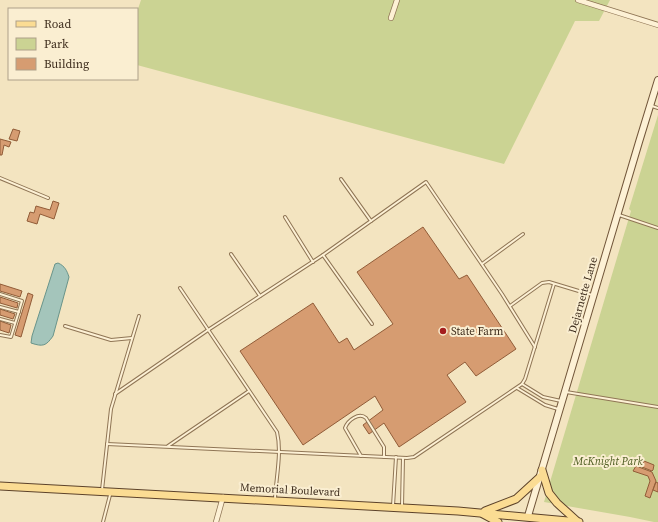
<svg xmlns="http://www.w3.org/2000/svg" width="658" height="522" font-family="'Source Serif 4',serif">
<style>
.green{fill:#cbd393}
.water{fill:#a4c5bb;stroke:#69948a}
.building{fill:#d69c71;stroke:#915c38}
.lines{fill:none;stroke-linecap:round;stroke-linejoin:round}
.service-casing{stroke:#8f7555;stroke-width:4}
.minor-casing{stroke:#8f7555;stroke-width:6}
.secondary-casing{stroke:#715539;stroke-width:8}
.primary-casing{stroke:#5c422a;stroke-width:9}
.service{stroke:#fdf1d5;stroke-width:2}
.minor{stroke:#fdf1d5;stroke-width:4.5}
.secondary{stroke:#fdf1d5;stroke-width:6}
.primary{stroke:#fbdc93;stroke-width:7}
.poi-dot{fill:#a51e1e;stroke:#faeed1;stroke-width:1.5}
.labels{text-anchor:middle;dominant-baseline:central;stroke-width:4;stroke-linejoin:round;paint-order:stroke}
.street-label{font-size:11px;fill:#3d2c1c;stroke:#faeed1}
.poi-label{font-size:11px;fill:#3d2c1c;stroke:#faeed1;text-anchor:start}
.park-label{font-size:11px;font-style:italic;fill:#4c5c20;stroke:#faeed1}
</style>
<rect width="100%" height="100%" fill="#f3e4c0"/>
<g class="green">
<path d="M 141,0 L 610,0 L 599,21 L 575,21 L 504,164 L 137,65 L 137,12 Z"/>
<path d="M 658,115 L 658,522 L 654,522 L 630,517 L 544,502 L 631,211 L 629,209 Z"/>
</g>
<path class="water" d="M 58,263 C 65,266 67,271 69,277 L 53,336 C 46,346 43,347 31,343 L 32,336 L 55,264 Z"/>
<g class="building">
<path d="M 13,129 L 20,131 L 17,141 L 9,139 Z"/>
<path d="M 0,139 L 11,142 L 9,147 L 4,145 L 2,155 L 0,155 Z"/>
<path d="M 53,201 L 59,203 L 54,219 L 40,214 L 37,224 L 27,221 L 30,212 L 34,213 L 36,206 L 50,210 Z"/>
<path d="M 423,227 L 459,279 L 467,275 L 516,349 L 476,376 L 465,362 L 447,375 L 466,402 L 399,447 L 384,423 L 369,434 L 363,425 L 383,410 L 375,396 L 303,445 L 240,351 L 313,303 L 339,343 L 347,338 L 354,350 L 393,324 L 357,272 Z"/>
<path d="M 0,284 L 22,291 L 20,297 L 0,291 Z"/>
<path d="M 28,293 L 33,295 L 21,337 L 15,335 Z"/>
<path d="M 0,297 L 18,303 L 17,308 L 0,303 Z"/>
<path d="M 0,309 L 15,314 L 13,319 L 0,315 Z"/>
<path d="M 0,321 L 11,325 L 9,333 L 0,330 Z"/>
<path d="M 644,461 L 654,465 L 653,470 L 652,471 L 642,467 Z"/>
<path d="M 636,466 L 652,472 L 656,481 L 650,498 L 645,496 L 650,481 L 648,476 L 633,471 Z"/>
<path d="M 656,482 L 658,483 L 658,492 L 653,490 Z"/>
</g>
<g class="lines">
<defs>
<g id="service">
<path d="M 652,106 L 658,108"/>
<path d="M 0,178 L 48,198"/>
<path d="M 341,179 L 371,221"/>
<path d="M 619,215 L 658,228"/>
<path d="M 285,217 L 313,262"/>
<path d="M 231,254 L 260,296"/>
<path d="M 323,255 L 372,324"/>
<path d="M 482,264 L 523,234"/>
<path d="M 180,288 L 277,432 C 282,453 276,477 275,499"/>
<path d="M 0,294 L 22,301 L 11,337 L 0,335"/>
<path d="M 510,306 L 542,283 L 549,282 L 592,295"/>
<path d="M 0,307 L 19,312"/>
<path d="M 0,319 L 15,323"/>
<path d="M 65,326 L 111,340 L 132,338"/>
<path d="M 522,384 L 543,397 L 561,401"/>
<path d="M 517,388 L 545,405 L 558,409"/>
<path d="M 566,392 L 658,407"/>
<path d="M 115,394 L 208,330 L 323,255 L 426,182 L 502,294 L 535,347"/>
<path d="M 107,444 L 407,458 L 414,457 L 522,384 L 525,379 L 554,284"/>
<path d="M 168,446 L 249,391"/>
<path d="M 361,456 L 345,428 C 348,420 359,412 366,418 L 384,447 L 384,457"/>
<path d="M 102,490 L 111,409 L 139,316"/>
<path d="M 393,506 L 396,457"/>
<path d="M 402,506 L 403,458"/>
<path d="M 103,522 L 110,495"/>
</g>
<g id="minor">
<path d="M 578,0 L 658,25"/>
<path d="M 391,18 L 397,0"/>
<path d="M 216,522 L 223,497"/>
</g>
<path id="secondary" d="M 528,516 L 639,142 L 658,80"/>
<g id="primary">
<path d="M 542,470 L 549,493 L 557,503 L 578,522"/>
<path d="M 0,486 L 458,511 L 579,522"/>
<path d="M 485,511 L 516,499 L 540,477"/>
<path d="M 483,514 L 498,522"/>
</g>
</defs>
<use href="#service" class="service-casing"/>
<use href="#minor" class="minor-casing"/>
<use href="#secondary" class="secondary-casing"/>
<use href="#primary" class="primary-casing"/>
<use href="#service" class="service"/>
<use href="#minor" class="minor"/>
<use href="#secondary" class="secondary"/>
<use href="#primary" class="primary"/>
</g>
<circle class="poi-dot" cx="443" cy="331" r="4"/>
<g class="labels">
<g class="street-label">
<text transform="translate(583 295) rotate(-74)">Dejarnette Lane</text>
<text transform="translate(290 490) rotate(3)">Memorial Boulevard</text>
</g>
<g class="poi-label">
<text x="451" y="331">State Farm</text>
</g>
<g class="park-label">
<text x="608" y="461">McKnight Park</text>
</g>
</g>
<rect x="8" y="8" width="130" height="72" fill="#faeed1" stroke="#aea089"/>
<rect x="16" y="21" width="20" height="6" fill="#fbdc93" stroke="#aea089"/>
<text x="44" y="28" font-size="12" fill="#3d2c1c">Road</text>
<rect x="16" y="38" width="20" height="12" fill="#cbd393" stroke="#aea089"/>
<text x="44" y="48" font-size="12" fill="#3d2c1c">Park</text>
<rect x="16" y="58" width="20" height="12" fill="#d69c71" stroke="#aea089"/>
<text x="44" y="68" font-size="12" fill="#3d2c1c">Building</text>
</svg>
